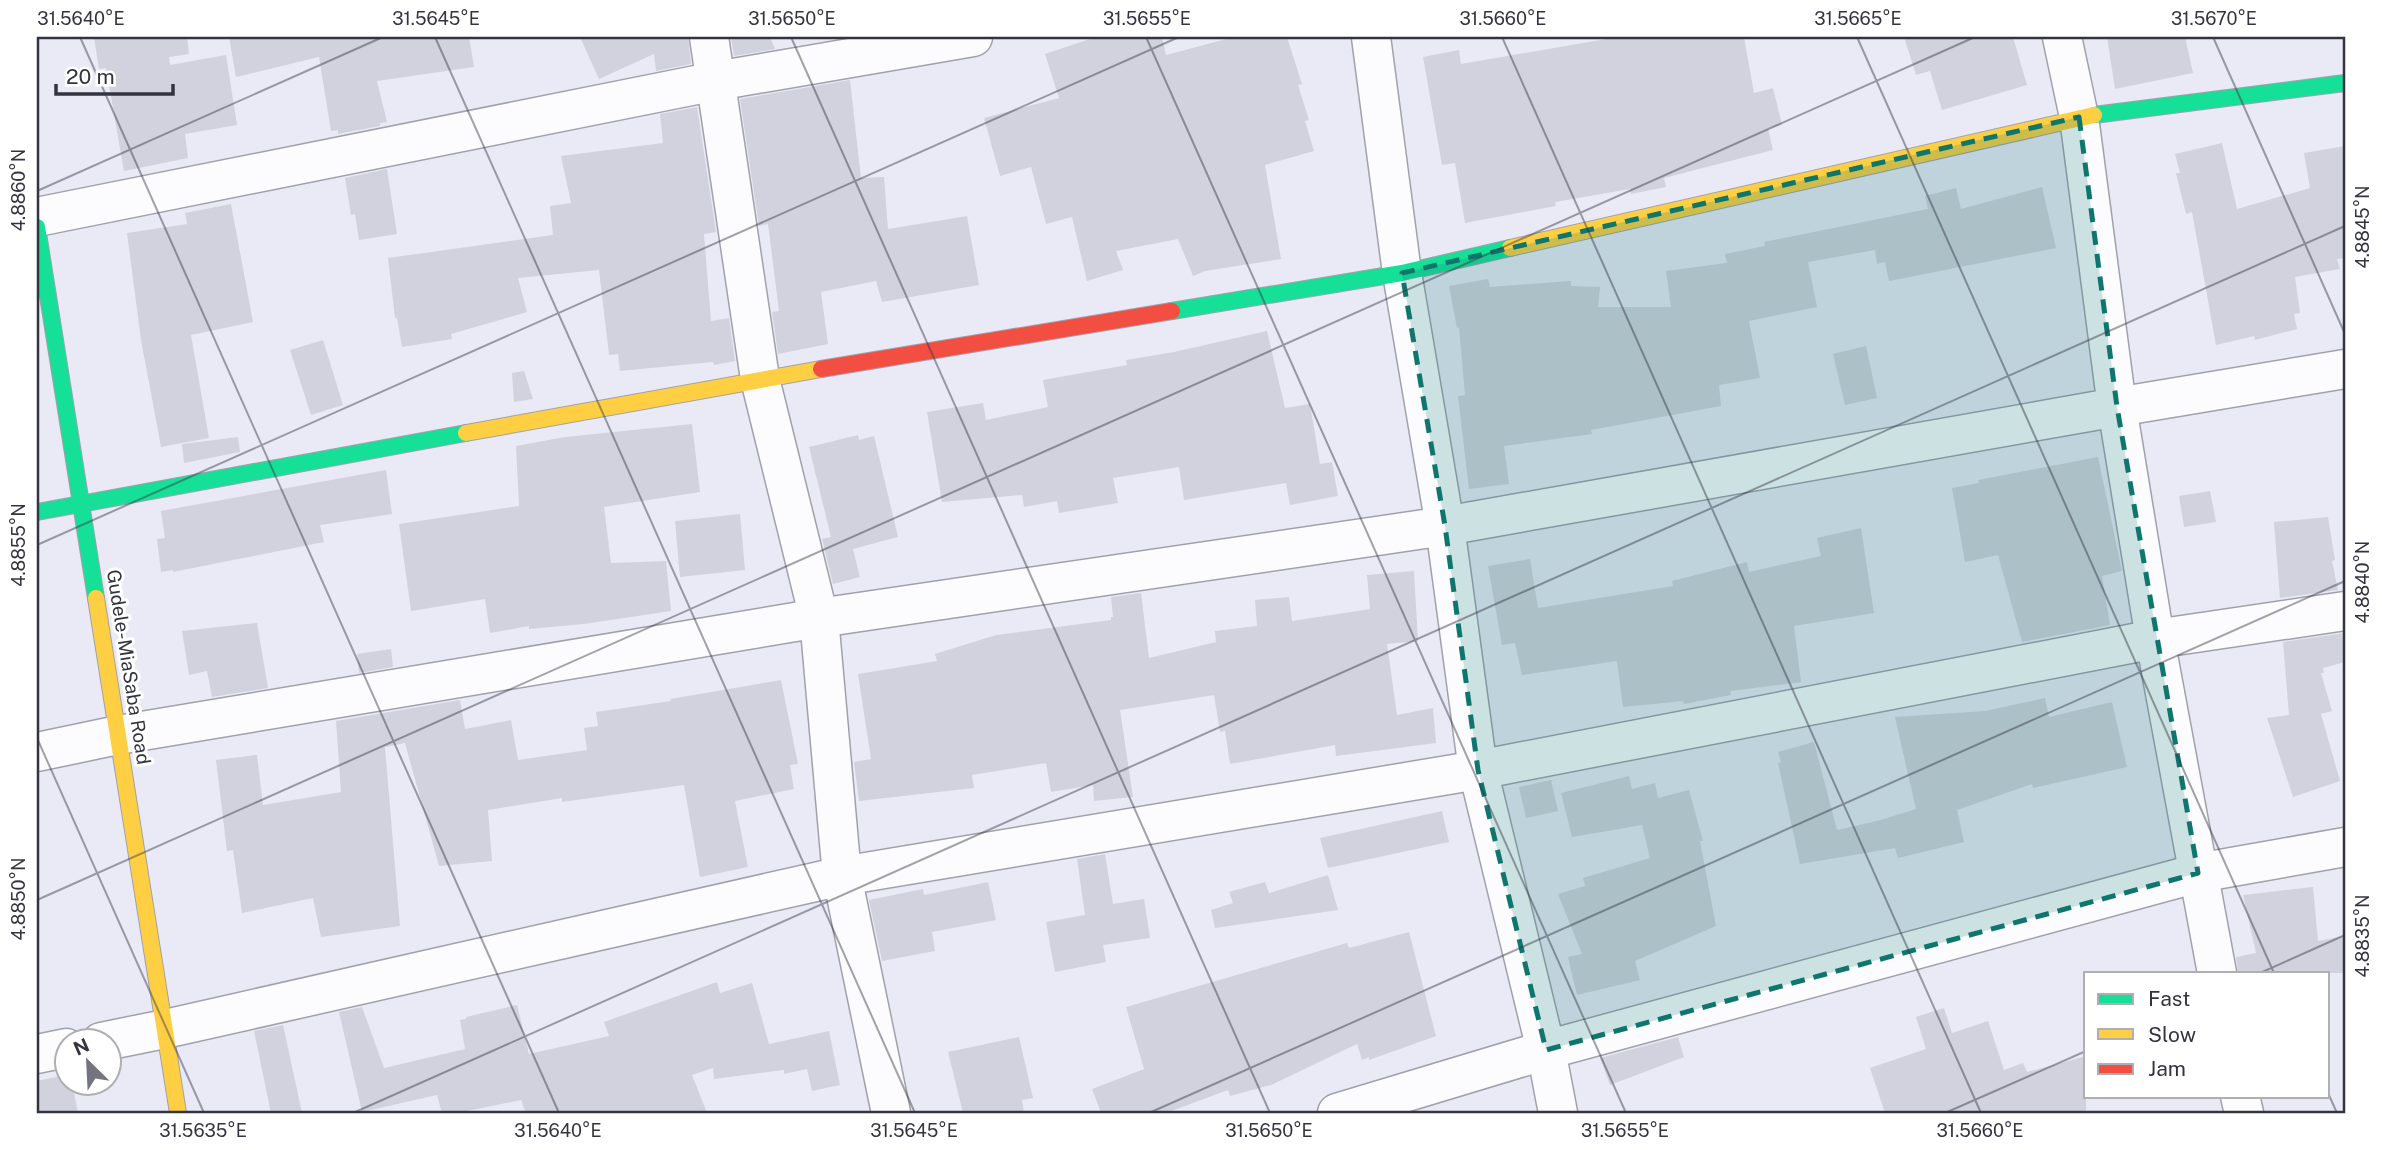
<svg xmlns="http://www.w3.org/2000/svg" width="2382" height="1150" font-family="'Public Sans',sans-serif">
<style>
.building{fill:#d2d2de}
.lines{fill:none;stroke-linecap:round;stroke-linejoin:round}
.street-casing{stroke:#a1a1ac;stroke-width:41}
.fast-casing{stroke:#a1a1ac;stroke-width:18}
.slow-casing{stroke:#a1a1ac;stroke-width:18}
.jam-casing{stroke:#a1a1ac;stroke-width:18}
.street{stroke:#fcfcfe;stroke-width:38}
.fast{stroke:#16e098;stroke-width:16}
.slow{stroke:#ffcf43;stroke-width:16}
.jam{stroke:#f24e42;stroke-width:16}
.marked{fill:#0f766e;fill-opacity:0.2;stroke:#0f766e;stroke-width:5;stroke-dasharray:14 9;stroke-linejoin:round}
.ticks{fill:none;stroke:#343440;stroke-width:2;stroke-opacity:0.45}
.labels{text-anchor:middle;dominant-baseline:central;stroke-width:6;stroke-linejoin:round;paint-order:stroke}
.street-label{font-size:19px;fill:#343440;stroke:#fff}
.neatline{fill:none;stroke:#343440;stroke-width:2.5}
.ticks-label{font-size:18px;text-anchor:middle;fill:#343440}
</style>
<rect width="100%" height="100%" fill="#eaeaf7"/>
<g class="building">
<path d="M 94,37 L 187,37 L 189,54 L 169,57 L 170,65 L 226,55 L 237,125 L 185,134 L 188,158 L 124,171 L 106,68 L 99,69 Z"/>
<path d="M 229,37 L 469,37 L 474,67 L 377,81 L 387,122 L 380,123 L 380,126 L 338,134 L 338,130 L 331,131 L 319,57 L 236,77 Z"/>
<path d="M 580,37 L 688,37 L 691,64 L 656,71 L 654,54 L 599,79 Z"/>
<path d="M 731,37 L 770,37 L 775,49 L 734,56 Z"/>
<path d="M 1096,37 L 1162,37 L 1166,55 L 1234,37 L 1287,37 L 1302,84 L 1298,85 L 1309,120 L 1305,121 L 1314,151 L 1265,165 L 1281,259 L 1205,271 L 1193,276 L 1178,239 L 1116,251 L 1123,270 L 1087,281 L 1072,217 L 1046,224 L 1031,167 L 1000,176 L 984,118 L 1059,98 L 1045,54 Z"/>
<path d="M 1618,37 L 1744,37 L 1754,93 L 1773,88 L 1782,125 L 1768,128 L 1773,150 L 1664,178 L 1666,187 L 1631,194 L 1630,189 L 1555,202 L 1556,206 L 1465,223 L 1455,163 L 1442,165 L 1423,57 L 1459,50 L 1461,64 Z"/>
<path d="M 1904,37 L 2013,37 L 2027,85 L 1942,110 L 1930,71 L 1916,75 Z"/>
<path d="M 2107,37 L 2185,37 L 2193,73 L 2115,89 Z"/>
<path d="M 850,80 L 861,178 L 884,177 L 888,229 L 967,216 L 979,285 L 882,302 L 876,281 L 821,292 L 828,344 L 778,354 L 772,312 L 779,311 L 768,224 L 759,226 L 740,99 Z"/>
<path d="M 697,107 L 716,232 L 704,234 L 711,321 L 729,318 L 735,361 L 714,365 L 713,362 L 620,371 L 618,354 L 609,355 L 599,270 L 518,278 L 527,312 L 451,334 L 452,339 L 402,347 L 397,318 L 395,318 L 388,258 L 553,235 L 550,206 L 571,203 L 561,156 L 663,143 L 660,114 Z"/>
<path d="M 2222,143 L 2237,209 L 2310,188 L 2304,153 L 2345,146 L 2345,258 L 2337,259 L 2340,269 L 2295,277 L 2300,313 L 2294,314 L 2297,329 L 2255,340 L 2254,336 L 2216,345 L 2192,212 L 2186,214 L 2176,173 L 2180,173 L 2175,154 Z"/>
<path d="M 387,169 L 397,234 L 359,240 L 355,214 L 351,215 L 345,178 Z"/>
<path d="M 2042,187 L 2056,248 L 1889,281 L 1885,262 L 1877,264 L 1875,250 L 1808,262 L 1817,307 L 1749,321 L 1760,378 L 1719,385 L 1721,406 L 1591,430 L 1592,434 L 1504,446 L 1509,484 L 1469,489 L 1458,396 L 1465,395 L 1459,327 L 1457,328 L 1449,286 L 1488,279 L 1490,287 L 1571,281 L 1571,286 L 1600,287 L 1598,307 L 1671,307 L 1666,271 L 1727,263 L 1725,254 L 1765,246 L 1764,242 L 1928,209 L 1925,196 L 1956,188 L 1961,209 Z"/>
<path d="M 231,204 L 253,322 L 191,335 L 209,438 L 161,447 L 141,340 L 127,233 L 187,224 L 185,213 Z"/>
<path d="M 1267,331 L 1285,408 L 1310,404 L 1320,464 L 1332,462 L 1338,496 L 1290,505 L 1286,483 L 1184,500 L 1179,467 L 1113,478 L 1118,503 L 1059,513 L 1057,501 L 1024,507 L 1022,495 L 942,502 L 927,412 L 983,403 L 986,420 L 1048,407 L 1043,380 L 1127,365 L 1126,360 L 1174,352 Z"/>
<path d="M 323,340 L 343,405 L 311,415 L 290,350 Z"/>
<path d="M 1866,346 L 1877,398 L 1845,405 L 1833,354 Z"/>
<path d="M 524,371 L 533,399 L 514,402 L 512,373 Z"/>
<path d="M 692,424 L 700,492 L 604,507 L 611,563 L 666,561 L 671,611 L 584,624 L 529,629 L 529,626 L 490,633 L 485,599 L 411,611 L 399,524 L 519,506 L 516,446 L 565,437 Z"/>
<path d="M 858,435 L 859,440 L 874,436 L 898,537 L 853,549 L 860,577 L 833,584 L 822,539 L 831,537 L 809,447 Z"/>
<path d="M 238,437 L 240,452 L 184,463 L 182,444 Z"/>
<path d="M 2098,457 L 2122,571 L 2102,576 L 2110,625 L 2022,642 L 1998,555 L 1965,562 L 1952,488 L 1979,483 L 1978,480 Z"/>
<path d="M 386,470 L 392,514 L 320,525 L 324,542 L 173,572 L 173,570 L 161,572 L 157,539 L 165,538 L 161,511 Z"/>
<path d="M 2210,491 L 2216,522 L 2184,527 L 2179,496 Z"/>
<path d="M 740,514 L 745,570 L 680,577 L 675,521 Z"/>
<path d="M 2328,517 L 2335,560 L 2332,561 L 2338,590 L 2280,598 L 2274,522 Z"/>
<path d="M 1861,528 L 1874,613 L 1794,626 L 1801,682 L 1730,691 L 1731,695 L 1684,704 L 1683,701 L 1623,707 L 1617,661 L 1522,675 L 1515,643 L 1502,645 L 1488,566 L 1530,559 L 1538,608 L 1673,586 L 1672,581 L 1747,562 L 1749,572 L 1821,556 L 1817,538 Z"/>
<path d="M 1414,571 L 1418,641 L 1387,644 L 1397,715 L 1433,708 L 1436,743 L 1336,756 L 1335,745 L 1230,764 L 1225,731 L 1220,732 L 1214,695 L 1120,710 L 1133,797 L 1094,801 L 1093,785 L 1051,792 L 1046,763 L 972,775 L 974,788 L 859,801 L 854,762 L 871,759 L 858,674 L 937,661 L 935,654 L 996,635 L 1111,620 L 1111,617 L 1113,617 L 1111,597 L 1141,593 L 1149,658 L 1216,642 L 1215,631 L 1257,626 L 1255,600 L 1289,597 L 1292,621 L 1370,609 L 1367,575 Z"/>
<path d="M 257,623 L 268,688 L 212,697 L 207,671 L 189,675 L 182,631 Z"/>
<path d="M 2345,633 L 2345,662 L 2323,668 L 2324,673 L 2321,673 L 2332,711 L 2321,714 L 2340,781 L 2293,797 L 2267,718 L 2289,715 L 2283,642 Z"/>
<path d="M 391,649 L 393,667 L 359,673 L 357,654 Z"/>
<path d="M 781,680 L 798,764 L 790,765 L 794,789 L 735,801 L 748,867 L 700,877 L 684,785 L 562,802 L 562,798 L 488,810 L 492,861 L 439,866 L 405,743 L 385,747 L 400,926 L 321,937 L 313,898 L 242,913 L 233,850 L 227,851 L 216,760 L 257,755 L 263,805 L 341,792 L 336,721 L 460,700 L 465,729 L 511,720 L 518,760 L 587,750 L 584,728 L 598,726 L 596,712 L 671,701 L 670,699 Z"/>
<path d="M 2045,698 L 2049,717 L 2112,702 L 2127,767 L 2033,788 L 2032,784 L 1957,810 L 1964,842 L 1898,858 L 1895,848 L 1800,864 L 1778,763 L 1781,762 L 1778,752 L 1814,742 L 1837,830 L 1877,821 L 1916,809 L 1895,717 L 1985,711 Z"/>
<path d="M 1629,776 L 1632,789 L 1655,783 L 1658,798 L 1689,790 L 1703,841 L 1700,841 L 1716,926 L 1635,961 L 1640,980 L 1577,995 L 1568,957 L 1582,954 L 1558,894 L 1585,886 L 1583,878 L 1650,858 L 1642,825 L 1572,837 L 1561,793 Z"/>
<path d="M 1551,780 L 1558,811 L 1526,818 L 1519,787 Z"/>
<path d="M 1442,811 L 1449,842 L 1328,868 L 1320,838 Z"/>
<path d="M 1105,854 L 1113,904 L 1144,899 L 1150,938 L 1103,945 L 1106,962 L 1055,972 L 1046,922 L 1085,915 L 1077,859 Z"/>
<path d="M 1328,875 L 1338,910 L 1215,928 L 1211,910 L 1233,903 L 1229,892 L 1265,882 L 1269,893 Z"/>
<path d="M 988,882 L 996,920 L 932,932 L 935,951 L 882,961 L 869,900 L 923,889 L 924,895 Z"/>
<path d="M 2313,887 L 2318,941 L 2345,936 L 2345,973 L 2238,973 L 2236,957 L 2256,953 L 2243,895 Z"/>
<path d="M 1409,932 L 1436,1036 L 1369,1060 L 1369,1057 L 1362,1060 L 1357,1044 L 1271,1085 L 1230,1096 L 1228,1090 L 1166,1113 L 1101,1113 L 1092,1089 L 1144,1069 L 1126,1007 L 1347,943 L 1349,948 Z"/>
<path d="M 717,982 L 720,993 L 752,983 L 769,1044 L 829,1031 L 840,1085 L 812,1091 L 807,1069 L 784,1074 L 784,1070 L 714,1079 L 713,1068 L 692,1075 L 707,1113 L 526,1113 L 521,1100 L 457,1113 L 442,1113 L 437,1095 L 362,1112 L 339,1012 L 362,1007 L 384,1068 L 465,1049 L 460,1020 L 466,1019 L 466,1017 L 517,1005 L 529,1054 L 609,1036 L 604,1022 Z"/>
<path d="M 1944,1008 L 1952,1033 L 1988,1021 L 2004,1070 L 2023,1063 L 2027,1072 L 2086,1056 L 2086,1113 L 1885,1113 L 1870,1068 L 1926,1049 L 1916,1017 Z"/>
<path d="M 283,1025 L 302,1113 L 271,1113 L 254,1031 Z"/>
<path d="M 1019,1037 L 1033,1098 L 1022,1100 L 1024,1113 L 963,1113 L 948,1052 Z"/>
<path d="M 1678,1037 L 1684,1057 L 1610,1085 L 1600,1058 Z"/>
<path d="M 66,1075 L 66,1083 L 72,1083 L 78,1113 L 37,1113 L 37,1081 Z"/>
</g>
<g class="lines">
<defs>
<g id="street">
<path d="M 709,37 L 760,379 L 819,618 L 842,876 L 891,1113"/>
<path d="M 1371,37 L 1402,273 L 1445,526 L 1478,770 L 1546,1050 L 1558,1113"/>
<path d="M 2062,37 L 2079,117 L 2117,407 L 2155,639 L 2217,973"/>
<path d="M 37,217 L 716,81 L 973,37"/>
<path d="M 37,752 L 118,735 L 819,618 L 1445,526 L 2117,407 L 2345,369"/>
<path d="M 101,1042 L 165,1029 L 842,876 L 1478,770 L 2155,639 L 2345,611"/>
<path d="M 37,1054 L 66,1048"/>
<path d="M 2240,1096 L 2244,1113"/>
<path d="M 1337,1113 L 1546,1050 L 2198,873 L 2345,847"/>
</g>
<g id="fast">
<path d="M 2094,115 L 2345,83"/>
<path d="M 37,227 L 96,598"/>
<path d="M 1172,311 L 1402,273 L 1510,248"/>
<path d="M 37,512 L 466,433"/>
</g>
<g id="slow">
<path d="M 1510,248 L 2094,115"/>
<path d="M 466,433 L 821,369"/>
<path d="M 96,598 L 178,1113"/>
</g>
<path id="jam" d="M 821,369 L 1172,311"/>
</defs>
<use href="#street" class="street-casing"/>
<use href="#fast" class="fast-casing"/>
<use href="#slow" class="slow-casing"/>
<use href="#jam" class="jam-casing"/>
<use href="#street" class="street"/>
<use href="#fast" class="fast"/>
<use href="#slow" class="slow"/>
<use href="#jam" class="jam"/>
</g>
<path class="marked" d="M 2079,117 L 2117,407 L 2198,873 L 1546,1050 L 1478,770 L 1445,526 L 1402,273 Z"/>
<path class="ticks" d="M 80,37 L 559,1113M 435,37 L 915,1113M 791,37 L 1270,1113M 1146,37 L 1626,1113M 1502,37 L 1981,1113M 1857,37 L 2274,973M 2213,37 L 2345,334M 37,191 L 383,37M 37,545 L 1179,37M 37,738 L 204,1113M 37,900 L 1975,37M 2260,973 L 2345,935M 2328,1093 L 2337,1113M 353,1113 L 2345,226M 1149,1113 L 2345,581M 1945,1113 L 2086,1051"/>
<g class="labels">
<g class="street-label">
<text transform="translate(129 667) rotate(81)">Gudele-MiaSaba Road</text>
</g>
</g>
<rect width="2382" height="1150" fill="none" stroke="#ffffff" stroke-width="77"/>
<rect x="2084" y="972" width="245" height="126" fill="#ffffff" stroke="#aeaeb3" stroke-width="2"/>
<rect x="2098" y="994" width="35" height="10" fill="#16e098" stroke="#aeaeb3" stroke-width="2"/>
<text x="2148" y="1006" font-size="21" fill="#343440">Fast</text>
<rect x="2098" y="1029" width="35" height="10" fill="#ffcf43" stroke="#aeaeb3" stroke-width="2"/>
<text x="2148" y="1042" font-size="21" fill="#343440">Slow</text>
<rect x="2098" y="1064" width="35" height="10" fill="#f24e42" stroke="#aeaeb3" stroke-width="2"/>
<text x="2148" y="1076" font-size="21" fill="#343440">Jam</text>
<g transform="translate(88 1062) rotate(336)"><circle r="33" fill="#ffffff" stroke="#aeaeb3" stroke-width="2"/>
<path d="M0-5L12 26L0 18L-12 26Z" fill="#747480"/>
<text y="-10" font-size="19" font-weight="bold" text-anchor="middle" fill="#343440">N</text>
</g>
<path d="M56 84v10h117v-10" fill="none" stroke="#343440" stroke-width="3.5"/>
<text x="66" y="84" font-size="21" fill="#343440" stroke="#ffffff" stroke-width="5" paint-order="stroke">20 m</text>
<rect x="38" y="38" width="2306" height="1074" class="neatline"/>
<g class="ticks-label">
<text x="81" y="25">31.5640°E</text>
<text x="436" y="25">31.5645°E</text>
<text x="792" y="25">31.5650°E</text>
<text x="1147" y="25">31.5655°E</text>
<text x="1503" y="25">31.5660°E</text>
<text x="1858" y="25">31.5665°E</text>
<text x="2214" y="25">31.5670°E</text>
<text transform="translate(19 190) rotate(-90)" y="6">4.8860°N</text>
<text transform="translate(2363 227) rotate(-90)" y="6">4.8845°N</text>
<text transform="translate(19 545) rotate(-90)" y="6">4.8855°N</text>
<text transform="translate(2363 582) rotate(-90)" y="6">4.8840°N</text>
<text transform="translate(19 899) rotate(-90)" y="6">4.8850°N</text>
<text transform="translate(2363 936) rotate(-90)" y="6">4.8835°N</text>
<text x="203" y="1137">31.5635°E</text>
<text x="558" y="1137">31.5640°E</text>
<text x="914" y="1137">31.5645°E</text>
<text x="1269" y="1137">31.5650°E</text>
<text x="1625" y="1137">31.5655°E</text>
<text x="1980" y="1137">31.5660°E</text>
</g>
</svg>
